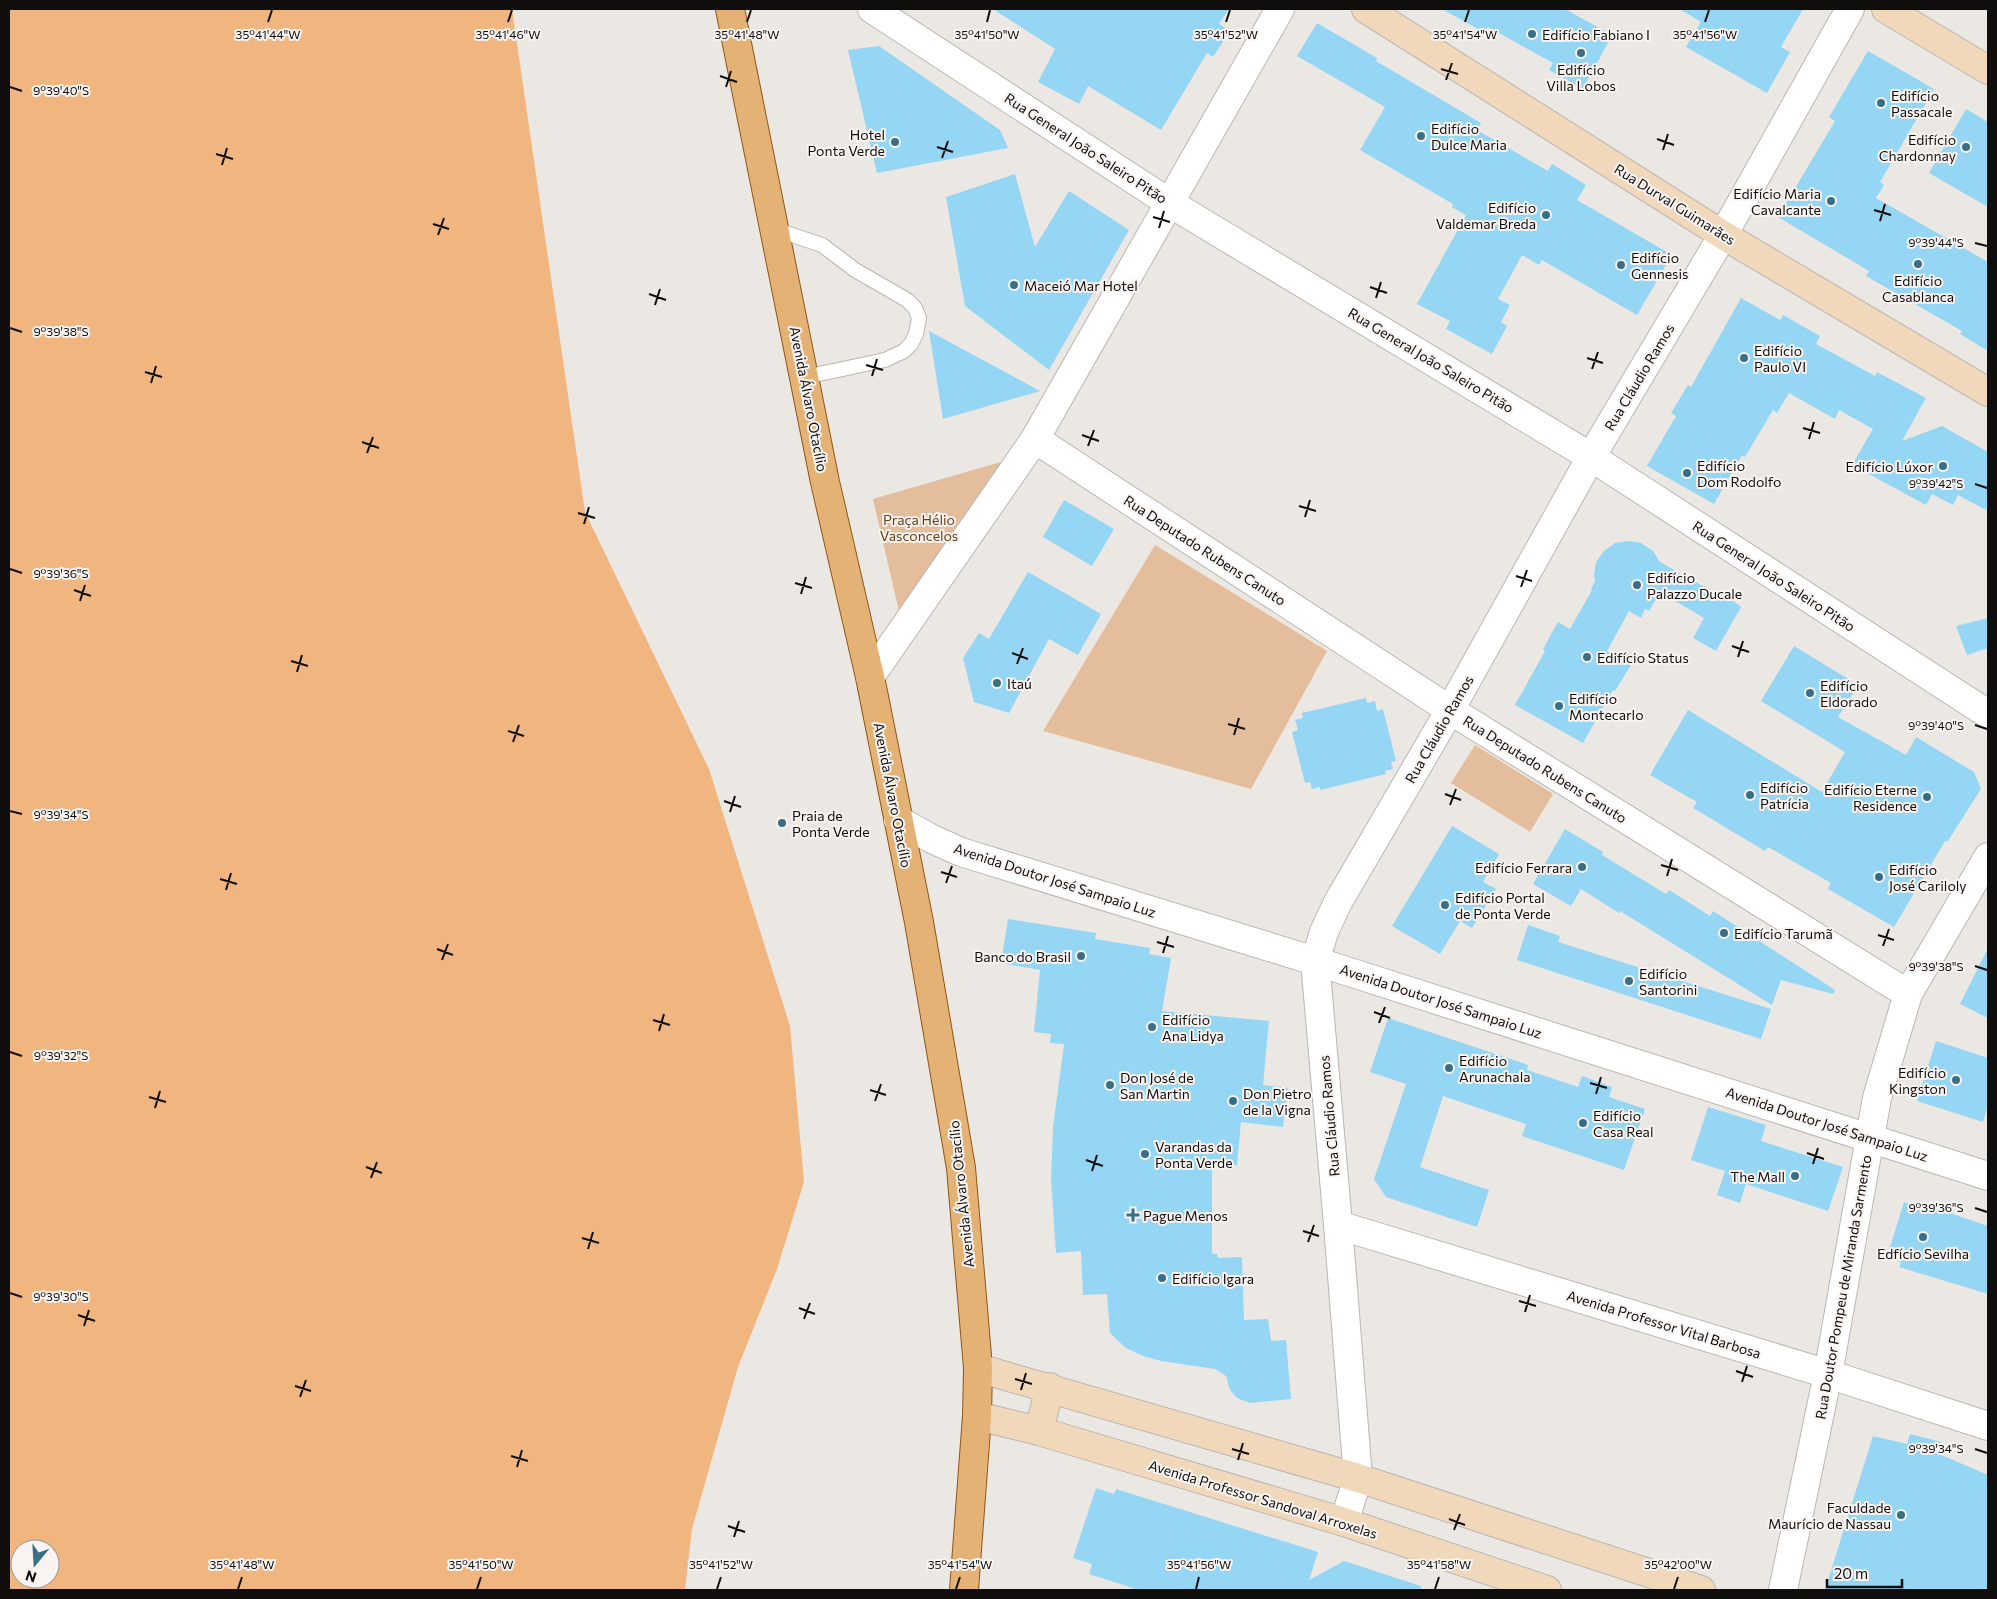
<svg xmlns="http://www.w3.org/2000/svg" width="1997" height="1599" font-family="Commissioner,sans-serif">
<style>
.green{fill:#e4bd9c}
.water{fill:#f1b680;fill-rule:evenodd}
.building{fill:#95d6f5}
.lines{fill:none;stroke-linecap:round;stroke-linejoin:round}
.lane-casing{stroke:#bab6b3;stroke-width:16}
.street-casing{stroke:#bab6b3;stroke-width:30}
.secondary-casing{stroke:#bab6b3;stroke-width:30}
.primary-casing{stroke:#8f5716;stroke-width:30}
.lane{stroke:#fff;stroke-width:14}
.street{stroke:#fff;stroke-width:28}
.secondary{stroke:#f2d8bb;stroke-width:28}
.primary{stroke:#e5b276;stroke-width:28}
.ticks{fill:none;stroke:#100e0d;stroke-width:2}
.poi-dot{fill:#376f89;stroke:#f9f4f1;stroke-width:2}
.labels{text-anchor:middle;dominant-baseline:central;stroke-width:4;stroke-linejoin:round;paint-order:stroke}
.poi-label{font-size:14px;fill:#100e0d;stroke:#f9f4f1;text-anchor:start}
.street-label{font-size:14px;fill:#100e0d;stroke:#f9f4f1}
.park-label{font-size:14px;fill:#674018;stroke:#f9f4f1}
.ticks-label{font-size:12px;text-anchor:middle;fill:#100e0d;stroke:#f9f4f1;stroke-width:4;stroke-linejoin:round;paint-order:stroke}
</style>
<rect width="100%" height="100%" fill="#ebe7e3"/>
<g class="green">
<path d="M 1018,457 L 901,620 L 873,499 Z"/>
<path d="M 1155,545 L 1327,651 L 1251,789 L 1043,731 Z"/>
<path d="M 1475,745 L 1553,794 L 1530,832 L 1451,783 Z"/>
</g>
<path class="water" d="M 9,9 L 512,9 L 585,512 L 709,769 L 790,1026 L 804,1182 L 777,1269 L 738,1367 L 692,1529 L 685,1590 L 9,1590 ZM 20,1549 L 50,1549 L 50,1579 L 20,1579 Z"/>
<g class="building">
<path d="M 993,9 L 1229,9 L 1219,24 L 1230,31 L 1213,57 L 1207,53 L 1161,130 L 1088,86 L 1079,104 L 1038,82 L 1055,49 Z"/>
<path d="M 1442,9 L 1565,9 L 1612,35 L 1583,89 L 1549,70 L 1553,63 L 1488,27 L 1485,33 Z"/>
<path d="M 1680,9 L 1803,9 L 1781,47 L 1790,52 L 1767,93 L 1686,47 L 1701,22 Z"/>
<path d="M 1317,23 L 1377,58 L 1376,61 L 1481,123 L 1477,130 L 1548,171 L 1552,164 L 1586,185 L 1577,200 L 1672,255 L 1637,315 L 1542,260 L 1539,265 L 1522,255 L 1498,299 L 1510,305 L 1501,322 L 1507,326 L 1492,354 L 1446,329 L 1450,321 L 1417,304 L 1466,215 L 1452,207 L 1453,204 L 1360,150 L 1385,107 L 1297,56 Z"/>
<path d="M 879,46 L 1000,130 L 1008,148 L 877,173 L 848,50 Z"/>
<path d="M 1868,51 L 1934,89 L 1880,182 L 1884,185 L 1876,198 L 1988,262 L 1988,351 L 1960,334 L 1962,331 L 1866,276 L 1869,271 L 1778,217 L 1835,121 L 1829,117 Z"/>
<path d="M 1966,109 L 1988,122 L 1988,207 L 1929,173 Z"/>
<path d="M 1015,174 L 1035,247 L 1069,191 L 1129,230 L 1049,370 L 965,306 L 946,197 Z"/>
<path d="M 1741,298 L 1780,320 L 1783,315 L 1820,336 L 1816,344 L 1875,376 L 1877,372 L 1926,398 L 1902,441 L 1942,426 L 1988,452 L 1988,511 L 1958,495 L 1953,505 L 1932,494 L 1926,505 L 1852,465 L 1873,429 L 1839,410 L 1835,419 L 1789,393 L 1777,413 L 1773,410 L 1745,457 L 1742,455 L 1714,504 L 1647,466 L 1676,416 L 1671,413 L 1688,385 L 1691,387 Z"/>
<path d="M 929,331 L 1040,391 L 943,419 Z"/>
<path d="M 1064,500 L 1114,529 L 1092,566 L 1043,537 Z"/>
<path d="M 1629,541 L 1641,543 L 1653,551 L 1660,562 L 1717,594 L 1719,590 L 1741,607 L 1716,651 L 1693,638 L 1704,618 L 1660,592 L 1649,611 L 1645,609 L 1641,618 L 1629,611 L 1607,651 L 1631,665 L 1615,691 L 1613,690 L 1583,743 L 1515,705 L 1545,651 L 1543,649 L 1558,622 L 1570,629 L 1592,590 L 1591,589 L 1595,581 L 1594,575 L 1596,562 L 1604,551 L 1615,543 Z"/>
<path d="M 1028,572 L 1101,614 L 1078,655 L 1049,639 L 1009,713 L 974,702 L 963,658 L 979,633 L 989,639 Z"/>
<path d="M 1988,618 L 1988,648 L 1967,655 L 1956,626 Z"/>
<path d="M 1794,646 L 1858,685 L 1838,717 L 1906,755 L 1916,737 L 1974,772 L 1981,789 L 1948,841 L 1945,841 L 1894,927 L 1828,889 L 1831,883 L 1768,847 L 1765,851 L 1693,808 L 1697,802 L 1650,775 L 1688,710 L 1822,792 L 1845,752 L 1761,701 Z"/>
<path d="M 1366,698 L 1367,703 L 1375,701 L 1377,711 L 1383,709 L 1396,761 L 1391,762 L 1393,769 L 1385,771 L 1386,774 L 1320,790 L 1320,787 L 1312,789 L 1310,782 L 1305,783 L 1292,732 L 1298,730 L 1295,720 L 1303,718 L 1302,713 Z"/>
<path d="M 1452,826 L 1499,854 L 1483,882 L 1496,889 L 1472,928 L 1460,921 L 1440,954 L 1392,926 Z"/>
<path d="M 1565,829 L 1603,852 L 1602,855 L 1666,894 L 1669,890 L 1710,916 L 1713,911 L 1835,990 L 1833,994 L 1781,980 L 1772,1005 L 1620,911 L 1619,913 L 1581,889 L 1571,906 L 1533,884 Z"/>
<path d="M 1008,919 L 1096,933 L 1095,939 L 1150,948 L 1149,954 L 1171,958 L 1162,1011 L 1269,1021 L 1263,1085 L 1288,1088 L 1283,1127 L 1241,1122 L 1237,1165 L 1212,1165 L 1212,1254 L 1217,1254 L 1218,1258 L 1242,1257 L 1244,1320 L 1268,1319 L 1271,1341 L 1286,1340 L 1291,1399 L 1250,1403 L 1237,1398 L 1230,1390 L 1226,1376 L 1215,1369 L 1161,1361 L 1143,1356 L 1126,1348 L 1110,1333 L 1107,1294 L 1083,1295 L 1081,1251 L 1056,1253 L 1051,1179 L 1053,1127 L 1064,1044 L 1050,1043 L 1051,1034 L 1034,1032 L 1040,970 L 1001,963 Z"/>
<path d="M 1528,925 L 1560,936 L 1558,942 L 1771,1009 L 1761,1039 L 1517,960 Z"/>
<path d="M 1988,948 L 1988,1018 L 1960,1004 Z"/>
<path d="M 1388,1018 L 1528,1065 L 1527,1070 L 1578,1087 L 1582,1076 L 1612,1087 L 1609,1097 L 1645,1109 L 1624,1170 L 1522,1136 L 1526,1124 L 1443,1096 L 1420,1167 L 1489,1190 L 1477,1227 L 1386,1197 L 1374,1179 L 1406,1084 L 1370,1072 Z"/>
<path d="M 1936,1041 L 1988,1058 L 1988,1105 L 1983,1122 L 1917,1101 Z"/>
<path d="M 1708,1107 L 1766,1125 L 1761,1141 L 1843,1167 L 1828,1211 L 1746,1184 L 1740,1203 L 1717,1195 L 1725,1171 L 1691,1160 Z"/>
<path d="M 1904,1202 L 1918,1207 L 1920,1203 L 1988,1226 L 1988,1294 L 1899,1267 L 1901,1262 L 1887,1257 Z"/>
<path d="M 1910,1434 L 1941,1442 L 1939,1454 L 1988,1475 L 1988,1590 L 1825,1590 L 1873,1436 L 1907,1444 Z"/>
<path d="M 1096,1488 L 1114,1494 L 1116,1489 L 1318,1552 L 1309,1580 L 1344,1561 L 1421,1586 L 1421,1590 L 1139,1590 L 1089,1574 L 1092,1564 L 1073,1558 Z"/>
</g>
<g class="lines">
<defs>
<path id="lane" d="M 774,229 L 822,245 L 855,270 L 907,300 L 915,308 L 919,318 L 916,334 L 911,344 L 904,351 L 885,360 L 805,377"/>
<g id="street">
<path d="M 872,9 L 1168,202 L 1591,457 L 1988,714"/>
<path d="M 1035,439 L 1450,710 L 1908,994"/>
<path d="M 870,677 L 1035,439 L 1280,9"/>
<path d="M 898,820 L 932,839 L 961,852 L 1315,961 L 1988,1176"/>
<path d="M 1338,1225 L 1828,1374 L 1988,1426"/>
<path d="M 1344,1522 L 1358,1478 L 1338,1225 L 1315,961 L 1324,932 L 1338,902 L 1450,710 L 1591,457 L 1723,235 L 1850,9"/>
<path d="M 1783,1590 L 1828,1374 L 1877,1098 L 1908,994 L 1988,857"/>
</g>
<g id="secondary">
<path d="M 1366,9 L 1723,235 L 1988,392"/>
<path d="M 1886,9 L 1988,70"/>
<path d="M 978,1368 L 1358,1478 L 1701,1590"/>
<path d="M 977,1416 L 1039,1431 L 1344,1522 L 1547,1590"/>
<path d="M 1039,1431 L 1050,1387"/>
</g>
<path id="primary" d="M 730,9 L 825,482 L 870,677 L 919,922 L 961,1168 L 978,1368 L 977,1416 L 964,1590"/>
</defs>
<use href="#lane" class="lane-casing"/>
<use href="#street" class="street-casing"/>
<use href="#secondary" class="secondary-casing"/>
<use href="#primary" class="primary-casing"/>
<use href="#lane" class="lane"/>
<use href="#street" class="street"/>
<use href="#secondary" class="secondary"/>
<use href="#primary" class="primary"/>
</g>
<path class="ticks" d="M 268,22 L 272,10M 508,22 L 512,10M 747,22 L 751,10M 987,22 L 990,10M 1226,22 L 1230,10M 1465,22 L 1469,10M 1705,22 L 1709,10M 1441,69 L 1458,74M 720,76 L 737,82M 1446,80 L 1452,63M 10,87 L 22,91M 726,87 L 731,71M 1657,139 L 1674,145M 937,147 L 953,152M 1663,150 L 1668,134M 216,154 L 233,159M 942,158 L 948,141M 222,165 L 227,148M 1874,210 L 1891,215M 1153,217 L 1170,222M 1880,221 L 1885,204M 433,224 L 449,229M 1159,228 L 1164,211M 438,235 L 444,218M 1975,243 L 1987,246M 1370,287 L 1387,293M 649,294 L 666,300M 1376,298 L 1381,282M 655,305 L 660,289M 10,328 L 22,332M 1587,358 L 1603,363M 866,365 L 883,370M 1592,369 L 1598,352M 145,372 L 162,377M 872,376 L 877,359M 151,383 L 156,366M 1803,428 L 1820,433M 1082,435 L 1099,441M 1809,439 L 1814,422M 362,442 L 379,448M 1088,446 L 1094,430M 367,453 L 373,437M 1975,484 L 1987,488M 1299,506 L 1316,511M 578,513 L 595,518M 1305,517 L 1310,500M 584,524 L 589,507M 10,569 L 22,573M 1516,576 L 1532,581M 795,583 L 812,588M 1521,587 L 1527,570M 74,590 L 91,596M 801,594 L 806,577M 80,601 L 85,585M 1732,646 L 1749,652M 1012,653 L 1028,659M 1738,657 L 1743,641M 291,661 L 308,666M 1017,664 L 1023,648M 297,672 L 302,655M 1228,724 L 1245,729M 1975,725 L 1987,729M 508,731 L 524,736M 1234,735 L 1239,718M 513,742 L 519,725M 1445,794 L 1461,800M 724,801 L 741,807M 1450,805 L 1456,789M 10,811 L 22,814M 730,812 L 735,796M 1661,865 L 1678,870M 941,872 L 957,877M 1667,876 L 1672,859M 220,879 L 237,884M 946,883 L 952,866M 226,890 L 231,873M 1878,935 L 1894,940M 1157,942 L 1174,947M 1883,946 L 1889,929M 437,949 L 453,955M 1163,953 L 1168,936M 442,960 L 448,944M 1975,966 L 1987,970M 1374,1012 L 1390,1018M 653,1020 L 670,1025M 1379,1023 L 1385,1007M 659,1031 L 664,1014M 10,1052 L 22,1056M 1590,1083 L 1607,1088M 870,1090 L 886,1095M 1596,1094 L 1601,1077M 149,1097 L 166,1102M 875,1101 L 881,1084M 155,1108 L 160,1091M 1807,1153 L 1824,1159M 1086,1160 L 1103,1166M 1813,1164 L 1818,1148M 366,1167 L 382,1173M 1092,1171 L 1097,1155M 371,1178 L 377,1162M 1975,1208 L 1987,1212M 1303,1231 L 1319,1236M 582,1238 L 599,1243M 1308,1242 L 1314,1225M 588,1249 L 593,1232M 10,1293 L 22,1297M 1519,1301 L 1536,1306M 799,1308 L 815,1314M 1525,1312 L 1530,1295M 78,1315 L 95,1321M 804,1319 L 810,1303M 84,1326 L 89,1310M 1736,1371 L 1753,1377M 1015,1379 L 1032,1384M 1742,1382 L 1747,1366M 295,1386 L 311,1391M 1021,1390 L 1026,1373M 300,1397 L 306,1380M 1232,1449 L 1249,1454M 1975,1449 L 1987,1453M 511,1456 L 528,1461M 1238,1460 L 1243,1443M 517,1467 L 522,1450M 1449,1519 L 1465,1525M 728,1526 L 745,1532M 1454,1530 L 1460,1514M 734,1537 L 739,1521M 238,1589 L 242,1577M 477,1589 L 481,1577M 717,1589 L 721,1577M 956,1589 L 960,1577M 1196,1589 L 1199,1577M 1435,1589 L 1439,1577M 1674,1589 L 1678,1577"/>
<g class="poi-dot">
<circle cx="1532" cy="34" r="5"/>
<circle cx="1581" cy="53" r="5"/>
<circle cx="1881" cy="103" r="5"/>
<circle cx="1421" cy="136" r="5"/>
<circle cx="895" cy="142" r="5"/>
<circle cx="1966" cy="147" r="5"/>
<circle cx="1831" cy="201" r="5"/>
<circle cx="1546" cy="215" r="5"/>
<circle cx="1918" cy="264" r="5"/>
<circle cx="1621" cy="265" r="5"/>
<circle cx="1014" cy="285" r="5"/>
<circle cx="1744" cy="358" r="5"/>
<circle cx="1943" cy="466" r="5"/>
<circle cx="1687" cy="473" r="5"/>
<circle cx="1637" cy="585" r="5"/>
<circle cx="1587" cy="657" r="5"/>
<circle cx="997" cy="683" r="5"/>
<circle cx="1810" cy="693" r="5"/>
<circle cx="1559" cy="706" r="5"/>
<circle cx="1750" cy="795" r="5"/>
<circle cx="1927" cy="797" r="5"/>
<circle cx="782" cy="823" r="5"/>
<circle cx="1582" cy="867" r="5"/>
<circle cx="1879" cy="877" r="5"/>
<circle cx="1445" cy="905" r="5"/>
<circle cx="1724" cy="933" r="5"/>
<circle cx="1081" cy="956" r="5"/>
<circle cx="1629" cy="981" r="5"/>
<circle cx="1152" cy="1027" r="5"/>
<circle cx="1449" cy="1068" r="5"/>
<circle cx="1956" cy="1080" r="5"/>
<circle cx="1110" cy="1085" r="5"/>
<circle cx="1233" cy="1101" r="5"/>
<circle cx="1583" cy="1123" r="5"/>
<circle cx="1145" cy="1154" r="5"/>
<circle cx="1795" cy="1176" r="5"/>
<path d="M1130.5 1207.5h5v5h5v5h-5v5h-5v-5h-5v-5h5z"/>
<circle cx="1923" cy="1237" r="5"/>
<circle cx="1162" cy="1278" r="5"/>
<circle cx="1901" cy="1515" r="5"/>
</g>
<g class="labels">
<g class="poi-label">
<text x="1542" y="34">Edifício Fabiano I</text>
<text x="1581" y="69" text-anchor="middle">Edifício<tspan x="1581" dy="16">Villa Lobos</tspan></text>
<text x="1891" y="95">Edifício<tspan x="1891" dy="16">Passacale</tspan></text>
<text x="1431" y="128">Edifício<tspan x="1431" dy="16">Dulce Maria</tspan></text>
<text x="885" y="134" text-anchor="end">Hotel<tspan x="885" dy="16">Ponta Verde</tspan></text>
<text x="1956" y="139" text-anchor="end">Edifício<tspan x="1956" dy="16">Chardonnay</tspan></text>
<text x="1821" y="193" text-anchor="end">Edifício Maria<tspan x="1821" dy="16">Cavalcante</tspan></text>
<text x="1536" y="207" text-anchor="end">Edifício<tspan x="1536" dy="16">Valdemar Breda</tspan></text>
<text x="1631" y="257">Edifício<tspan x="1631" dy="16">Gennesis</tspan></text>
<text x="1918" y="280" text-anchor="middle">Edifício<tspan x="1918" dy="16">Casablanca</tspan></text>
<text x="1024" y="285">Maceió Mar Hotel</text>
<text x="1754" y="350">Edifício<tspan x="1754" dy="16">Paulo VI</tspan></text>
<text x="1697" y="465">Edifício<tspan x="1697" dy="16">Dom Rodolfo</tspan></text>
<text x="1933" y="466" text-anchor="end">Edifício Lúxor</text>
<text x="1647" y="577">Edifício<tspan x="1647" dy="16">Palazzo Ducale</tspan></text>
<text x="1597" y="657">Edifício Status</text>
<text x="1007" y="683">Itaú</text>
<text x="1820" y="685">Edifício<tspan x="1820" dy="16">Eldorado</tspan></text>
<text x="1569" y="698">Edifício<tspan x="1569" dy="16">Montecarlo</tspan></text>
<text x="1760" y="787">Edifício<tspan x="1760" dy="16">Patrícia</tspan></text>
<text x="1917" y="789" text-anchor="end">Edifício Eterne<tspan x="1917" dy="16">Residence</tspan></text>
<text x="792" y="815">Praia de<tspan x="792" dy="16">Ponta Verde</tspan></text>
<text x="1572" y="867" text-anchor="end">Edifício Ferrara</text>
<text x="1889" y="869">Edifício<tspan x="1889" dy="16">José Cariloly</tspan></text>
<text x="1455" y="897">Edifício Portal<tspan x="1455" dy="16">de Ponta Verde</tspan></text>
<text x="1734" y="933">Edifício Tarumã</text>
<text x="1071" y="956" text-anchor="end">Banco do Brasil</text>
<text x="1639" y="973">Edifício<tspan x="1639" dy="16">Santorini</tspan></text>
<text x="1162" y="1019">Edifício<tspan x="1162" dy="16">Ana Lidya</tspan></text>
<text x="1459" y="1060">Edifício<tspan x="1459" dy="16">Arunachala</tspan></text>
<text x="1946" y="1072" text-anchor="end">Edifício<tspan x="1946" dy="16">Kingston</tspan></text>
<text x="1120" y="1077">Don José de<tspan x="1120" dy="16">San Martin</tspan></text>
<text x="1243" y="1093">Don Pietro<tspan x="1243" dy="16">de la Vigna</tspan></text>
<text x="1593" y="1115">Edifício<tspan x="1593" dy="16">Casa Real</tspan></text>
<text x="1155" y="1146">Varandas da<tspan x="1155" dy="16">Ponta Verde</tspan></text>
<text x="1785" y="1176" text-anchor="end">The Mall</text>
<text x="1143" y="1215">Pague Menos</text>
<text x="1923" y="1253" text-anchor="middle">Edfício Sevilha</text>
<text x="1172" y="1278">Edifício Igara</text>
<text x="1891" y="1507" text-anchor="end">Faculdade<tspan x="1891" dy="16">Maurício de Nassau</tspan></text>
</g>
<g class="street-label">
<text transform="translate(1086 148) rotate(33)">Rua General João Saleiro Pitão</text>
<text transform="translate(1675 204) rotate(32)">Rua Durval Guimarães</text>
<text transform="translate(1431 360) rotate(31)">Rua General João Saleiro Pitão</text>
<text transform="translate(1639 377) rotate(-59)">Rua Cláudio Ramos</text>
<text transform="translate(809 399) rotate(79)">Avenida Álvaro Otacílio</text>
<text transform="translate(1205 550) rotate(33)">Rua Deputado Rubens Canuto</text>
<text transform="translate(1774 576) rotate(33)">Rua General João Saleiro Pitão</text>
<text transform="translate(1439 729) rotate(-60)">Rua Cláudio Ramos</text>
<text transform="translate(1545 769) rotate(32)">Rua Deputado Rubens Canuto</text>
<text transform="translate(893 795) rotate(79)">Avenida Álvaro Otacílio</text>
<text transform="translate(1055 880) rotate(18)">Avenida Doutor José Sampaio Luz</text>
<text transform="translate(1441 1001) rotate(18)">Avenida Doutor José Sampaio Luz</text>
<text transform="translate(1329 1116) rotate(-95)">Rua Cláudio Ramos</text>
<text transform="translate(1827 1124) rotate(18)">Avenida Doutor José Sampaio Luz</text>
<text transform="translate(961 1194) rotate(-96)">Avenida Álvaro Otacílio</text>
<text transform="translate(1843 1287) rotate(-80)">Rua Doutor Pompeu de Miranda Sarmento</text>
<text transform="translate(1664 1324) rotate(17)">Avenida Professor Vital Barbosa</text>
<text transform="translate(1263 1499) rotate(17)">Avenida Professor Sandoval Arroxelas</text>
</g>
<g class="park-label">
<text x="919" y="519">Praça Hélio<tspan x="919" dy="16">Vasconcelos</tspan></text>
</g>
</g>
<g class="ticks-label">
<text x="268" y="39">35°41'44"W</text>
<text x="508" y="39">35°41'46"W</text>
<text x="747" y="39">35°41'48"W</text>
<text x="987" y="39">35°41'50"W</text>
<text x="1226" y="39">35°41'52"W</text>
<text x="1465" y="39">35°41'54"W</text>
<text x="1705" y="39">35°41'56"W</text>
<text x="61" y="95">9°39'40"S</text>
<text x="1936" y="247">9°39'44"S</text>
<text x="61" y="336">9°39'38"S</text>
<text x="1936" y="488">9°39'42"S</text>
<text x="61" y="578">9°39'36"S</text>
<text x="1936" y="730">9°39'40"S</text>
<text x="61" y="819">9°39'34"S</text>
<text x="1936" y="971">9°39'38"S</text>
<text x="61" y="1060">9°39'32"S</text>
<text x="1936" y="1212">9°39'36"S</text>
<text x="61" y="1301">9°39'30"S</text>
<text x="1936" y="1453">9°39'34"S</text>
<text x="242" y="1569">35°41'48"W</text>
<text x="481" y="1569">35°41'50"W</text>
<text x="721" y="1569">35°41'52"W</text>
<text x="960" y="1569">35°41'54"W</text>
<text x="1199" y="1569">35°41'56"W</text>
<text x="1439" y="1569">35°41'58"W</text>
<text x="1678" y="1569">35°42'00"W</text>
</g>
<rect width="1997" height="1599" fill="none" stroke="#100e0d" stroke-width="20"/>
<g transform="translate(35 1564) rotate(198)"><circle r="24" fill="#f9f4f1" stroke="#9c9896"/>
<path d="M0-4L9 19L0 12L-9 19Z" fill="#376f89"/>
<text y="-8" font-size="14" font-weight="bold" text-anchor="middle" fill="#100e0d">N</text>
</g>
<path d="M1827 1579v8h75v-8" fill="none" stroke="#100e0d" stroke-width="2.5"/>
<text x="1834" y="1579" font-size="15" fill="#100e0d" stroke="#f9f4f1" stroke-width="4" paint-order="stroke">20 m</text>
</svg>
